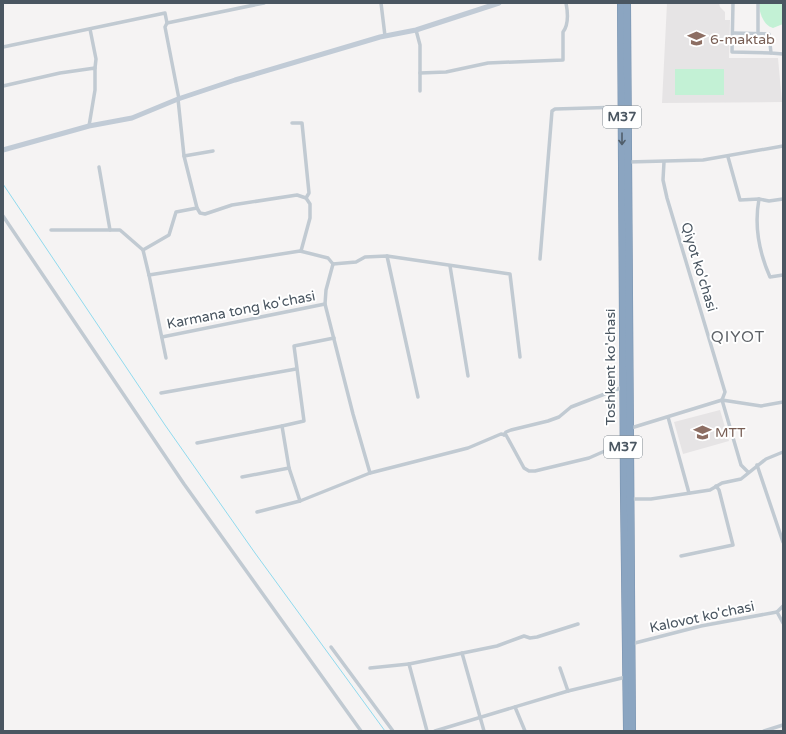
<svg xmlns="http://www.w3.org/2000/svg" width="786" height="734" font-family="'Varela Round',sans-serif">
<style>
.education{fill:#e6e4e5}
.green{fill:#c3f1d5}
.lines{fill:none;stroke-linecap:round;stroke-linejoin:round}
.stream{stroke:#90daee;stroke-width:1}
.highway-casing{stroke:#7690ad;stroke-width:8}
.street{stroke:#c1cad2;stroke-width:3.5}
.secondary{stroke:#c1cbd6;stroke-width:5}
.highway{stroke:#8ba5c1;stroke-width:7}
.oneway{stroke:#505e6b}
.labels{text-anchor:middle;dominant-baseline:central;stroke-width:4;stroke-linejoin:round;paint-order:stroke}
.shield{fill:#fff;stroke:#808990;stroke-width:1}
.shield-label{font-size:13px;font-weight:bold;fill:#4a5661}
.education-label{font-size:14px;fill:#785e54;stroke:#fff;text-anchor:start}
.street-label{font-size:14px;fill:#4a5661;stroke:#fff}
.quarter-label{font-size:16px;letter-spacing:1px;fill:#5f6368;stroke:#fff}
</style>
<rect width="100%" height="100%" fill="#f5f3f3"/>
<g class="education">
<path d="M 667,3 L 719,3 L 720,7 L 725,12 L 725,20 L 730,20 L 729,58 L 778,58 L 782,102 L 662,103 Z"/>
<path d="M 720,410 L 729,441 L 683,454 L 674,422 Z"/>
</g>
<g class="green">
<path d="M 759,3 L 783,3 L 783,24 L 773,28 C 763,25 759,12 759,3 Z"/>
<rect x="675" y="69" width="49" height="26"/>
</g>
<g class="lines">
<path class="stream" d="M 3,184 L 165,425 L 255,553 L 385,731"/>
<defs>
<g id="highway">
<path d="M 621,3 L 624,493 L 627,731"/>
<path d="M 627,3 L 632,731"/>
</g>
</defs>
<use href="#highway" class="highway-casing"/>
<g class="street">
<path d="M 381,3 L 385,36"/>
<path d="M 733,3 L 732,52 L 771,53"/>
<path d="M 758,3 L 758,34"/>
<path d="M 167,23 L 165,27 L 179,99"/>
<path d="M 90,29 L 96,59 L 95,68"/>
<path d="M 416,30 L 420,45 L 420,91"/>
<path d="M 733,33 L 769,34 L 771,53 L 783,54"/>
<path d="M 3,47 L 165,13 L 167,23 L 264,3"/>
<path d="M 420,73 L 446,72 L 488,63 L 563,60 L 563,32 C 569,24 568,13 566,3"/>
<path d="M 3,86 L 60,73 L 95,68 L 95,90 L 89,126"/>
<path d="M 178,99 L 184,156 L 197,208 L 176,212 L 169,235 L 143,250 L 149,275 L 300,251 L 328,258 L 333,264"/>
<path d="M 292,123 L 302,123 L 309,193 L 306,198"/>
<path d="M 184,156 L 213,151"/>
<path d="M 728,157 L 740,200 L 759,199 C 754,226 759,252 770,277 L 783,275"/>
<path d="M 628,162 L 703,160 L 783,146"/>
<path d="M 99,167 L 110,230 L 120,230 L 143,250"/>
<path d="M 759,199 L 769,201 L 783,199"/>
<path d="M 197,208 L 200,213 L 205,214 L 232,205 L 297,195 L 306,198 L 310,204 L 310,218 L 301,251"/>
<path d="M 3,216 L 184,484 L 361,731"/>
<path d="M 51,230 L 110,230"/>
<path d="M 387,256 L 510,274 L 520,357"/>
<path d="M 540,259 L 552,111 L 555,109 L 622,107"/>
<path d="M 333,264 L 326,290 L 325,304 L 353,414 L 370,473 L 468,448 L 501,434 L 506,435 L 524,468 L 529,471 L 535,471 L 589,458 L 623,443"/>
<path d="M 333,264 L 356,262 L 365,257 L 387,256 L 418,397"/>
<path d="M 450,266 L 468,376"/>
<path d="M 149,275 L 166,358"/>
<path d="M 162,337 L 325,304"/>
<path d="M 161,393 L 296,369"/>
<path d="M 668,417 L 689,493"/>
<path d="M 631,428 L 722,400 L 725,392 L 667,198 L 663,180 L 664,162"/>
<path d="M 504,435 L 506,432 L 511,430 L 548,421 L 559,417 L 571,407 L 623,387"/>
<path d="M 197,443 L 282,426"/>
<path d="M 757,465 L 783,542"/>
<path d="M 748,472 L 741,465 L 722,400 L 761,406 L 783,402"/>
<path d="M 242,477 L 289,468"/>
<path d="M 630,499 L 651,499 L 710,490 L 722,483 L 741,479 L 766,459 L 783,452"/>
<path d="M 300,501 L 289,468 L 282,426 L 304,421 L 294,346 L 334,338"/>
<path d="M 257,512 L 300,501 L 370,473"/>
<path d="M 681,556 L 733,545 L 719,490 L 716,486"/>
<path d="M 777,612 L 783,606"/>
<path d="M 631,644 L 701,626 L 777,612 L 783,623"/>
<path d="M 331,647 L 393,731"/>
<path d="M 462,653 L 484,731"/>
<path d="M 370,668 L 409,664"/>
<path d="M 560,668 L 568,691"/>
<path d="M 515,707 L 525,731"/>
<path d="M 427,731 L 409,664 L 497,646 L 524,636 L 530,638 L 537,637 L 578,624"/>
<path d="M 435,731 L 568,691 L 626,677"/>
<path d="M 764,731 L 783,725"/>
</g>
<path class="secondary" d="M 3,150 L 89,126 L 132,118 L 178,99 L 235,80 L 380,37 L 416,30 L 499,3"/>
<use href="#highway" class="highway"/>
</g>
<defs><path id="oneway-shaft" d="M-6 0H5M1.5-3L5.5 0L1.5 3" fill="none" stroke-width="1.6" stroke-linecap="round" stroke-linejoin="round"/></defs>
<use class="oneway" href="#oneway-shaft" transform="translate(622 139) rotate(90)"/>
<defs>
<symbol id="school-bare" viewBox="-9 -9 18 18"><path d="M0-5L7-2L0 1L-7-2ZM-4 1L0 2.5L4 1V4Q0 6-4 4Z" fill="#8d6e63" stroke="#fff" stroke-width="2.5" paint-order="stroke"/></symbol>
</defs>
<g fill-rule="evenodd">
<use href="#school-bare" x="684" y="26" width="25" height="25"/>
<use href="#school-bare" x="690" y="420" width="25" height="25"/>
</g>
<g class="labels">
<g class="shield">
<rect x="603" y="106" width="38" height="22" rx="3"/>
<rect x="604" y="436" width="38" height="22" rx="3"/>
</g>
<g class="shield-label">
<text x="622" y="117">M37</text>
<text x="623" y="447">M37</text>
</g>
<g class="education-label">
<text x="710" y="39">6-maktab</text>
<text x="715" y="432">MTT</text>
</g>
<g class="street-label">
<text transform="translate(699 267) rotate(73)">Qiyot ko'chasi</text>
<text transform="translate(241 310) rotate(-11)">Karmana tong ko'chasi</text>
<text transform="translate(610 367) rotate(-90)">Toshkent ko'chasi</text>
<text transform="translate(702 617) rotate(-12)">Kalovot ko'chasi</text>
</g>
<g class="quarter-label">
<text x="738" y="337">QIYOT</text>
</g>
</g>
<rect width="786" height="734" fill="none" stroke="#4a5661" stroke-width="8"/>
</svg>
